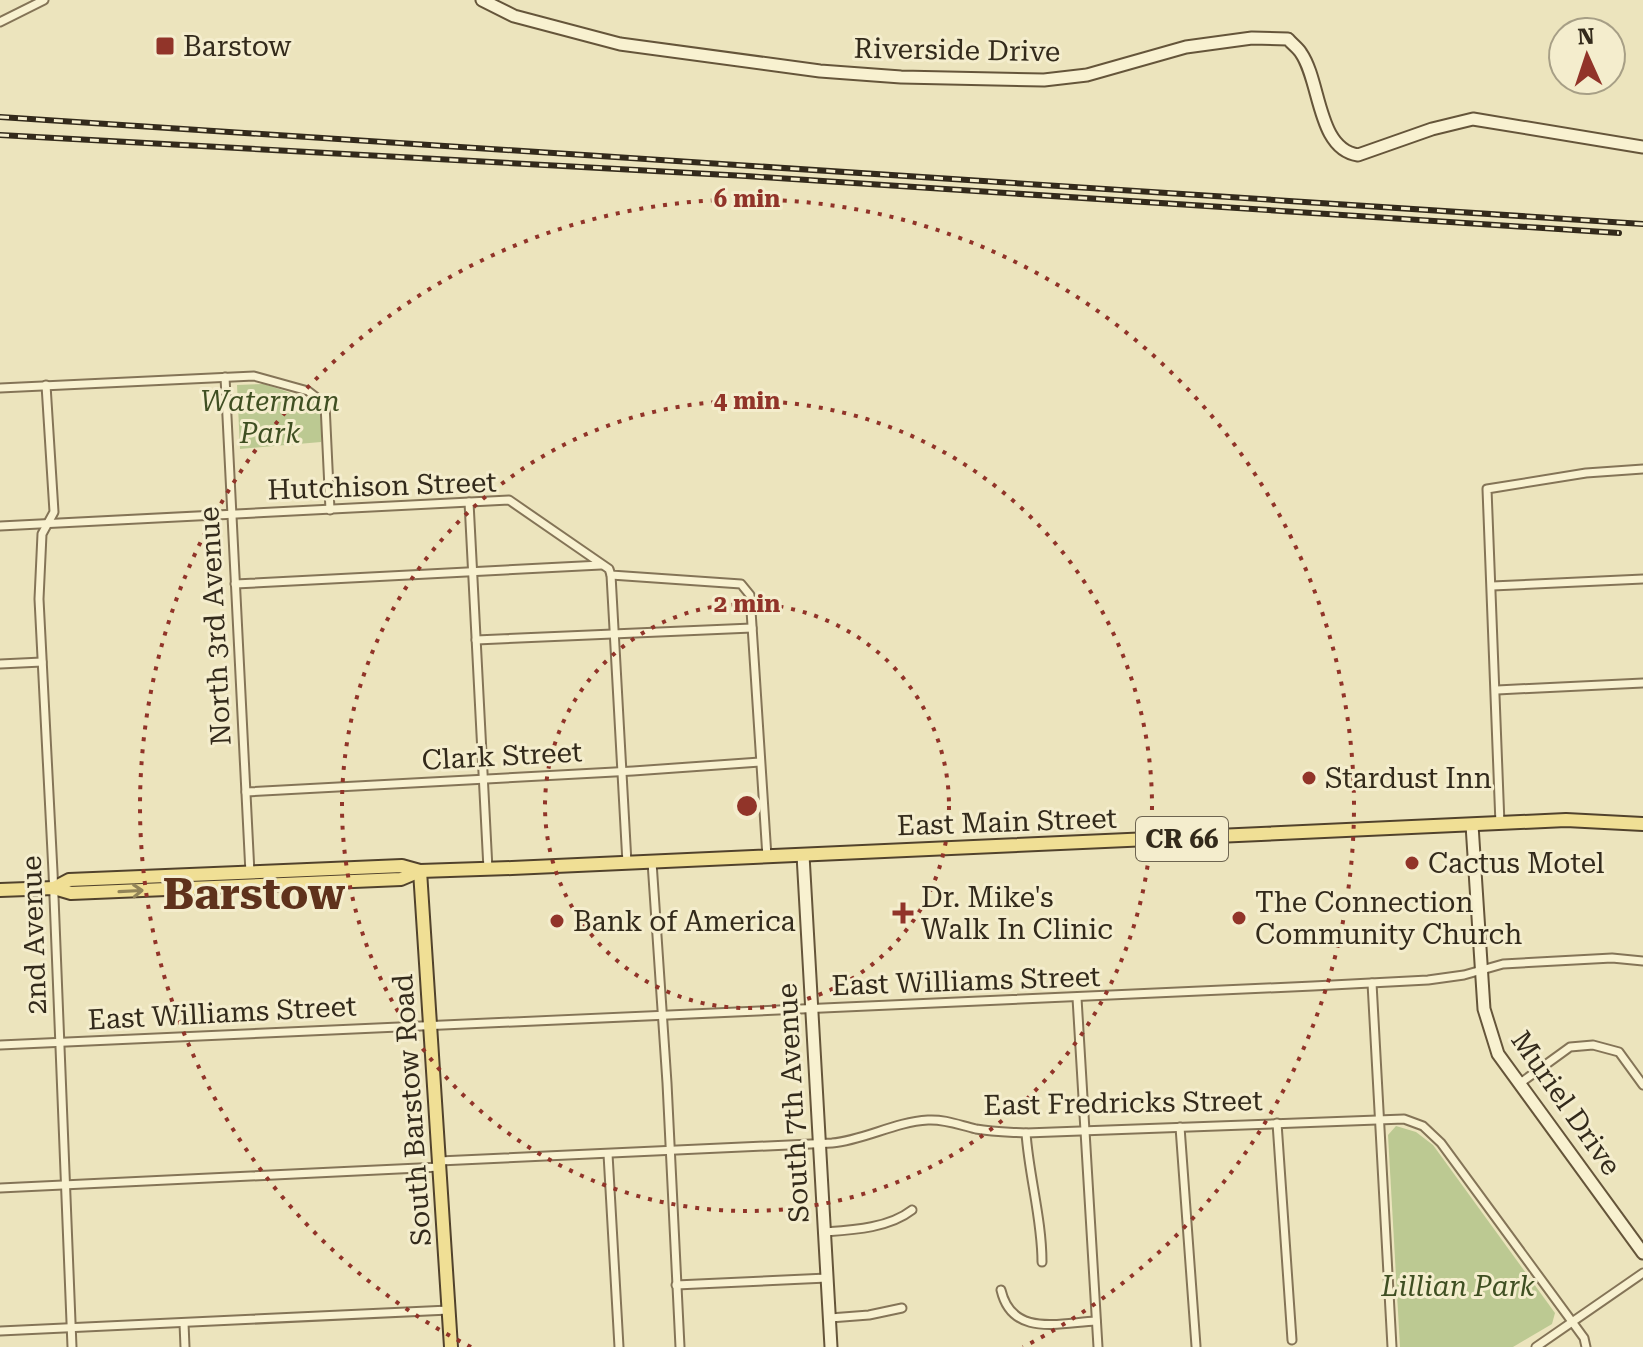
<svg xmlns="http://www.w3.org/2000/svg" width="1643" height="1347" font-family="'Roboto Serif',serif">
<style>
.green{fill:#bcc992}
.lines{fill:none;stroke-linecap:round;stroke-linejoin:round}
.street-casing{stroke:#847457;stroke-width:11}
.secondary-casing{stroke:#65553a;stroke-width:15}
.primary-casing{stroke:#51422c;stroke-width:16}
.street{stroke:#f8f1d0;stroke-width:7}
.secondary{stroke:#f8f1d0;stroke-width:11}
.primary{stroke:#f0df95;stroke-width:12}
.rail-casing{stroke:#332a1b;stroke-width:6}
.rail{stroke:#f4edcd;stroke-width:3;stroke-dasharray:9;stroke-linecap:butt}
.oneway{stroke:#928458}
.ring{fill:none;stroke:#913429;stroke-width:4;stroke-dasharray:4 8}
.poi-dot{fill:#913429;stroke:#f4edcd;stroke-width:3}
.labels{text-anchor:middle;dominant-baseline:central;stroke-width:6;stroke-linejoin:round;paint-order:stroke}
.shield{fill:#f4edcd;stroke:#6d6450;stroke-width:2}
.shield-label{font-size:26px;font-weight:bold;fill:#332a1b}
.poi-label{font-size:28px;fill:#332a1b;stroke:#f4edcd;text-anchor:start}
.street-label{font-size:28px;fill:#332a1b;stroke:#f4edcd}
.park-label{font-size:28px;font-style:italic;fill:#3f4f22;stroke:#f4edcd}
.town-label{font-size:44px;font-weight:bold;fill:#5f321c;stroke:#f4edcd}
.centre{fill:#913429;stroke:#f4edcd;stroke-width:4}
.ring-label{font-size:24px;text-anchor:middle;font-weight:bold;fill:#913429;stroke:#f4edcd;stroke-width:6;stroke-linejoin:round;paint-order:stroke}
</style>
<rect width="100%" height="100%" fill="#ece4bd"/>
<g class="green">
<path d="M 264,384 L 312,400 L 321,409 L 321,442 L 240,449 L 237,385 Z"/>
<path d="M 1396,1126 L 1416,1132 L 1433,1145 L 1555,1313 L 1552,1324 L 1513,1347 L 1400,1347 L 1388,1135 Z"/>
</g>
<g class="lines">
<defs>
<g id="street">
<path d="M 0,22 L 44,0"/>
<path d="M 225,377 L 250,873"/>
<path d="M 46,385 L 54,512 L 42,534 L 39,599 L 53,872 L 72,1347"/>
<path d="M 0,388 L 254,376 L 308,391 L 325,404 L 330,510"/>
<path d="M 469,502 L 488,869"/>
<path d="M 0,526 L 509,500 L 609,569 L 611,575 L 741,584 L 750,595 L 767,857"/>
<path d="M 611,575 L 627,863"/>
<path d="M 235,584 L 601,565"/>
<path d="M 1492,586 L 1643,579"/>
<path d="M 476,640 L 752,628"/>
<path d="M 0,664 L 42,662"/>
<path d="M 1497,690 L 1643,683"/>
<path d="M 246,792 L 633,771 L 760,762"/>
<path d="M 1500,824 L 1487,489 L 1586,473 L 1643,469"/>
<path d="M 652,862 L 667,1083 L 680,1347"/>
<path d="M 1372,983 L 1392,1347"/>
<path d="M 1077,998 L 1098,1347"/>
<path d="M 0,1045 L 1313,986 L 1428,980 L 1464,975 L 1503,964 L 1612,958 L 1643,961"/>
<path d="M 1519,1084 L 1570,1047 L 1593,1045 L 1619,1052 L 1643,1085"/>
<path d="M 1277,1123 L 1292,1340"/>
<path d="M 1180,1127 L 1196,1346"/>
<path d="M 1026,1133 C 1029,1176 1042,1219 1042,1262"/>
<path d="M 608,1154 L 619,1347"/>
<path d="M 439,1161 L 832,1143 C 865,1140 894,1122 928,1120 C 945,1119 959,1125 976,1129 C 993,1132 1009,1132 1026,1133 L 1404,1119 L 1423,1126 L 1441,1143 L 1584,1338 L 1586,1347"/>
<path d="M 0,1188 L 440,1167"/>
<path d="M 825,1232 C 853,1230 889,1228 912,1210"/>
<path d="M 676,1285 L 827,1278"/>
<path d="M 1001,1290 C 1012,1337 1058,1323 1096,1321"/>
<path d="M 830,1318 L 869,1315 L 902,1308"/>
<path d="M 184,1323 L 185,1347"/>
<path d="M 0,1331 L 449,1310"/>
<path d="M 1536,1347 L 1643,1273"/>
</g>
<g id="secondary">
<path d="M 482,0 L 514,16 L 620,44 L 820,71 L 901,77 L 1044,80 L 1087,75 L 1186,47 L 1252,38 L 1288,39 C 1292,44 1298,48 1301,53 C 1321,82 1317,149 1358,155 L 1432,129 L 1473,119 L 1643,147"/>
<path d="M 1472,825 L 1484,1009 L 1498,1054 L 1643,1253"/>
<path d="M 803,855 L 831,1347"/>
</g>
<g id="primary">
<path d="M 420,871 L 451,1347"/>
<path d="M 54,888 L 69,880 L 402,866 L 420,871 L 512,868 L 1566,820 L 1643,824"/>
<path d="M 0,890 L 54,888 L 71,893 L 401,879 L 420,871"/>
</g>
</defs>
<use href="#street" class="street-casing"/>
<use href="#secondary" class="secondary-casing"/>
<use href="#primary" class="primary-casing"/>
<use href="#street" class="street"/>
<use href="#secondary" class="secondary"/>
<use href="#primary" class="primary"/>
<defs>
<g id="rail">
<path d="M 0,117 L 1643,224"/>
<path d="M 0,135 L 746,176 L 1619,233"/>
</g>
</defs>
<use href="#rail" class="rail-casing"/>
<use href="#rail" class="rail"/>
</g>
<defs><path id="oneway-shaft" d="M-6 0H5M1.5-3L5.5 0L1.5 3" fill="none" stroke-width="1.6" stroke-linecap="round" stroke-linejoin="round" transform="scale(2)"/></defs>
<use class="oneway" href="#oneway-shaft" transform="translate(131 891) rotate(-3)"/>
<g class="ring">
<circle cx="747" cy="806" r="202"/>
<circle cx="747" cy="806" r="405"/>
<path d="M471 1347A607 607 0 1 1 1023 1347"/>
</g>
<g class="poi-dot">
<rect x="155" y="36" width="20" height="20" rx="4"/>
<circle cx="1309" cy="778" r="8"/>
<circle cx="1412" cy="863" r="8"/>
<path d="M899 901h8v8h8v8h-8v8h-8v-8h-8v-8h8z"/>
<circle cx="1239" cy="918" r="8"/>
<circle cx="557" cy="921" r="8"/>
</g>
<g class="labels">
<rect class="shield" x="1136" y="817" width="92" height="44" rx="6"/>
<g class="shield-label">
<text x="1182" y="839">CR 66</text>
</g>
<g class="poi-label">
<text x="183" y="46">Barstow</text>
<text x="1325" y="778">Stardust Inn</text>
<text x="1428" y="863">Cactus Motel</text>
<text x="921" y="897">Dr. Mike's<tspan x="921" dy="32">Walk In Clinic</tspan></text>
<text x="1255" y="902">The Connection<tspan x="1255" dy="32">Community Church</tspan></text>
<text x="573" y="921">Bank of America</text>
</g>
<g class="street-label">
<text transform="translate(957 50) rotate(1)">Riverside Drive</text>
<text transform="translate(382 486) rotate(-2)">Hutchison Street</text>
<text transform="translate(215 626) rotate(-93)">North 3rd Avenue</text>
<text transform="translate(502 756) rotate(-3)">Clark Street</text>
<text transform="translate(1007 822) rotate(-2)">East Main Street</text>
<text transform="translate(34 935) rotate(-92)">2nd Avenue</text>
<text transform="translate(966 981) rotate(-2)">East Williams Street</text>
<text transform="translate(222 1013) rotate(-3)">East Williams Street</text>
<text transform="translate(793 1103) rotate(-93)">South 7th Avenue</text>
<text transform="translate(1123 1103) rotate(-1)">East Fredricks Street</text>
<text transform="translate(1566 1103) rotate(55)">Muriel Drive</text>
<text transform="translate(412 1110) rotate(-94)">South Barstow Road</text>
</g>
<g class="park-label">
<text x="270" y="401">Waterman<tspan x="270" dy="32">Park</tspan></text>
<text x="1458" y="1286">Lillian Park</text>
</g>
<g class="town-label">
<text x="254" y="894">Barstow</text>
</g>
</g>
<circle cx="747" cy="806" r="12" class="centre"/>
<g class="ring-label">
<text x="747" y="207">6 min</text>
<text x="747" y="409">4 min</text>
<text x="747" y="612">2 min</text>
</g>
<g transform="translate(1587 56) rotate(357)"><circle r="38" fill="#f4edcd" stroke="#a79f86" stroke-width="2"/>
<path d="M0-6L14 30L0 20L-14 30Z" fill="#913429"/>
<text y="-12" font-size="22" font-weight="bold" text-anchor="middle" fill="#332a1b">N</text>
</g>
</svg>
